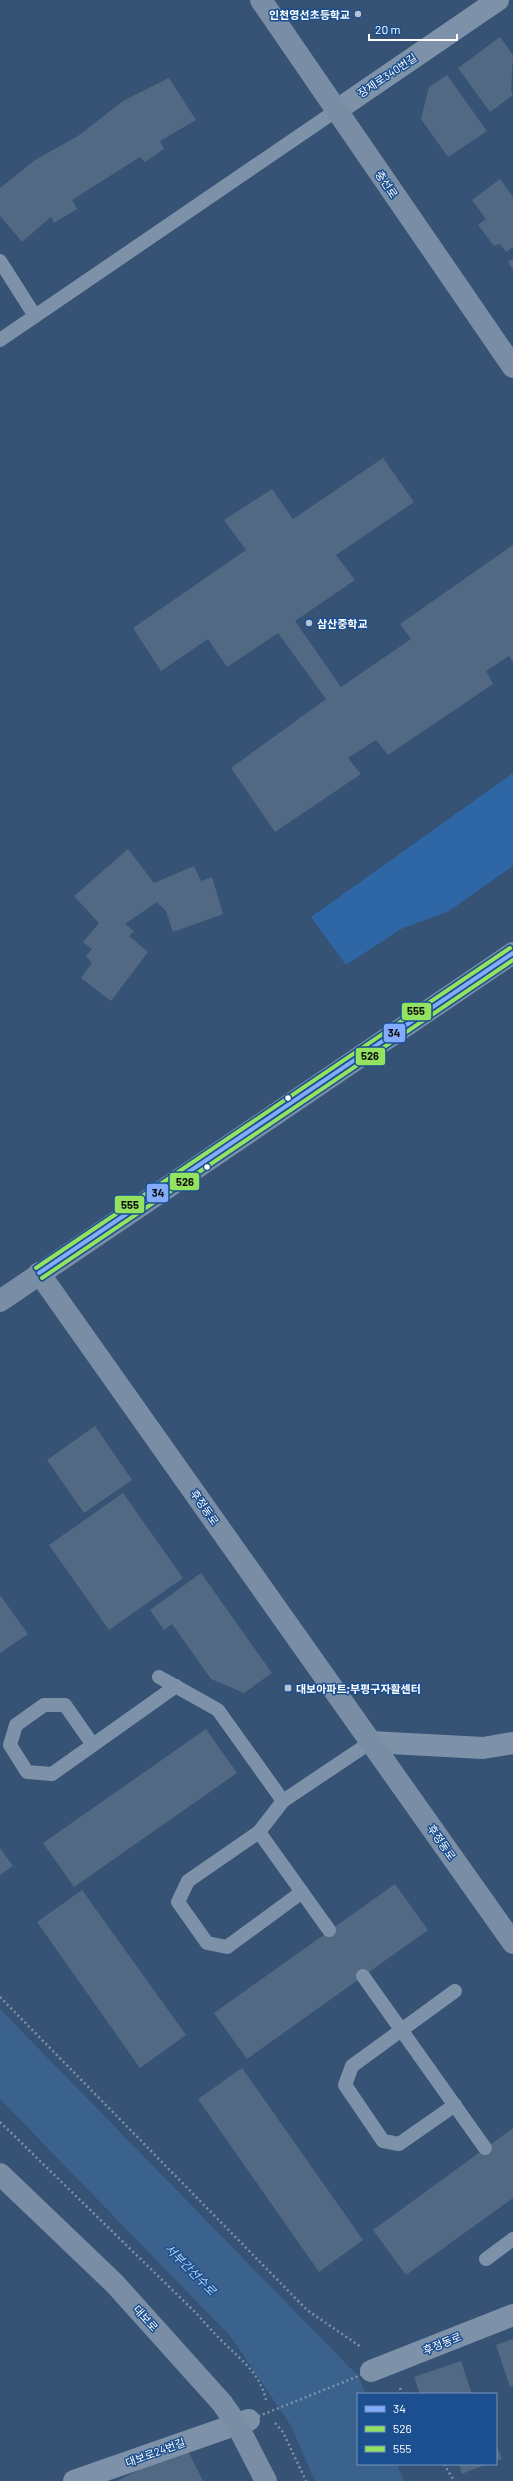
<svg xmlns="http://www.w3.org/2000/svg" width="513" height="2481" font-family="Barlow,'Noto Sans KR',sans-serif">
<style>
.green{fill:#2f66a5}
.water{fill:#3b618d}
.building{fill:#526984}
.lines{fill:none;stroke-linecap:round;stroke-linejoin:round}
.path{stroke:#7d92a8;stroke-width:2.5;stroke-dasharray:2 3;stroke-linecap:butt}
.lane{stroke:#7d92a8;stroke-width:14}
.street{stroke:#7d92a8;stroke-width:22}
.secondary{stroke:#798da4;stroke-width:22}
.path-bridge{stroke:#7d92a8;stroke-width:2.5;stroke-dasharray:2 3;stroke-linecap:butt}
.bus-1-casing{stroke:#1b4f8f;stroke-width:7}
.bus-2-casing{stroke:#1b4f8f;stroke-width:7}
.bus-3-casing{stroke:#1b4f8f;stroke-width:7}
.bus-1{stroke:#82abfc;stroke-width:4}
.bus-2{stroke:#93e360;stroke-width:4}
.bus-3{stroke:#93e360;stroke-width:4}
.poi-dot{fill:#b9c2ce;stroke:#1b4f8f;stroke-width:1.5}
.bus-dot{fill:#fff;stroke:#1b4f8f;stroke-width:1.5}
.labels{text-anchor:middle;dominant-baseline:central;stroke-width:3;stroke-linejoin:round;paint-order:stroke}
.poi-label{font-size:11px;font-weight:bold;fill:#fff;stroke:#1b4f8f;text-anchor:start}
.street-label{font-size:11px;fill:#fff;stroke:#1b4f8f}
.water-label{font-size:12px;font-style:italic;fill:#b5d3f5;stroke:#1b4f8f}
.line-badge{stroke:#1b4f8f;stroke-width:1.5}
.pale-badge-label{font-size:11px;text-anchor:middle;font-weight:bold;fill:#111}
</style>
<rect width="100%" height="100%" fill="#365274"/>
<path class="green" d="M 513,773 L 513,866 L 449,911 L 401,929 L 346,965 L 311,917 Z"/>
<path class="water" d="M 0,2009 L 358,2376 L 366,2394 L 358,2394 L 358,2464 L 397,2464 L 404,2481 L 315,2481 L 291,2426 L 231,2337 L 0,2099 Z"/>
<g class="building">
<path d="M 500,37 L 513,55 L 511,90 L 513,95 L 490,112 L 458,68 Z"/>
<path d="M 447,75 L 487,131 L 448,157 L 421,119 L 429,87 Z"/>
<path d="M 169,78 L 196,120 L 160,141 L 164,149 L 145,162 L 140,157 L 72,200 L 77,209 L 54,223 L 51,217 L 22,242 L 0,216 L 0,188 L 35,160 L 78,136 L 123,101 Z"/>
<path d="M 500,179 L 513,197 L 513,247 L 506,252 L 500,244 L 494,246 L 478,225 L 486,219 L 472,200 Z"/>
<path d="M 513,259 L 513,270 L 508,262 Z"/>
<path d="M 383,458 L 414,502 L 336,555 L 355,580 L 295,621 L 341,687 L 411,639 L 400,624 L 513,545 L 513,662 L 509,656 L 486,671 L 493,684 L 388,755 L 376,740 L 348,758 L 361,774 L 275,832 L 231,768 L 326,699 L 278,633 L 227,667 L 208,639 L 161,671 L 133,628 L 246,550 L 224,520 L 272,489 L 293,519 Z"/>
<path d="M 128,849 L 154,883 L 194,866 L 201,881 L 212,877 L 223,914 L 173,932 L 166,911 L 157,902 L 125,924 L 134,931 L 129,936 L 148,952 L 111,1001 L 81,978 L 92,963 L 86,956 L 92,949 L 83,942 L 99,923 L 74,896 Z"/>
<path d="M 95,1426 L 132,1480 L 84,1513 L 47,1460 Z"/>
<path d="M 123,1493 L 183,1578 L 109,1630 L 49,1545 Z"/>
<path d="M 201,1573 L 272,1673 L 244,1693 L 211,1679 L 172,1624 L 164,1630 L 150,1610 Z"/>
<path d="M 0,1595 L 28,1634 L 0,1653 Z"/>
<path d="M 206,1729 L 237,1773 L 74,1887 L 43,1843 Z"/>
<path d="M 0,1848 L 13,1866 L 0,1875 Z"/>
<path d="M 395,1884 L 428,1930 L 247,2059 L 214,2013 Z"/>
<path d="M 82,1890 L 186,2035 L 140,2068 L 37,1922 Z"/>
<path d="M 242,2068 L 363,2240 L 319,2272 L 198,2099 Z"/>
<path d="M 513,2128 L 513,2198 L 406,2275 L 373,2230 Z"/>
<path d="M 513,2339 L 513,2386 L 510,2387 L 496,2345 Z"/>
<path d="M 461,2361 L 472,2394 L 420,2394 L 414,2377 Z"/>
<path d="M 496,2444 L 502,2459 L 496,2461 Z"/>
<path d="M 186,2447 L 203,2481 L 117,2481 Z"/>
<path d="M 459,2464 L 487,2464 L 462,2474 Z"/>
</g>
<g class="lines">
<g class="path">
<path d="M 0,1997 L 307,2310 L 361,2347"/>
<path d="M 0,2122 L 195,2312 C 204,2322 213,2332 223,2342 C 241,2360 260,2373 266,2400"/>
<path d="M 400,2388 L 403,2394"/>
<path d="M 275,2423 L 283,2432 L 306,2481"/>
<path d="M 444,2464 L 454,2481"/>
</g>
<g class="lane">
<path d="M 0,261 L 35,316"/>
<path d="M 0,340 L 337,110"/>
<path d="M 159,1677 L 218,1710 L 283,1801"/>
<path d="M 93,1745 L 65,1705 L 44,1705 L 16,1725 L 10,1745 L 27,1772 L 52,1774 L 176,1686"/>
<path d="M 259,1832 L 188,1881 L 178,1902 L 207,1943 L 227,1947 L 302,1892"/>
<path d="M 329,1930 L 259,1832 L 283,1801 L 371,1742"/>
<path d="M 363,1976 L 485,2148"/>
<path d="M 455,1991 L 352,2066 L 345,2085 L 383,2141 L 399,2144 L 455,2105"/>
<path d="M 486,2259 L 513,2239"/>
</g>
<g class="street">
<path d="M 337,110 L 498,0"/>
<path d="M 371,1742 L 483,1748 L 513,1743"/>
<path d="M 371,2371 L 513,2315"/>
<path d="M 74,2481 L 249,2420"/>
</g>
<g class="secondary">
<path d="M 261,0 L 513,367"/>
<path d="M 39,1273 L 513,1943"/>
<path d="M 0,1301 L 513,953"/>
<path d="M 0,2174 L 115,2284 L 222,2403 L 236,2423 L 266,2481"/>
</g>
<path class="path-bridge" d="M 249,2420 L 371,2371"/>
<defs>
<path id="bus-1" d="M 39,1273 L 513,953"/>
<path id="bus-2" d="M 42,1278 L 513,960"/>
<path id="bus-3" d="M 36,1268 L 510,948"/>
</defs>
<use href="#bus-1" class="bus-1-casing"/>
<use href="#bus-2" class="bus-2-casing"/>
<use href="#bus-3" class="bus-3-casing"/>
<use href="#bus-1" class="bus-1"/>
<use href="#bus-2" class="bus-2"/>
<use href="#bus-3" class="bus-3"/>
</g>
<g class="poi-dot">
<circle cx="358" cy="14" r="4"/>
<circle cx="309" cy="623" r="4"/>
<rect x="284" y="1684" width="8" height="8" rx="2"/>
</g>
<g class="bus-dot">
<circle cx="288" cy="1098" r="3.5"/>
<circle cx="207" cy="1167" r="3.5"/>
</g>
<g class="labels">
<g class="poi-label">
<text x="350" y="14" text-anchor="end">인천영선초등학교</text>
<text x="317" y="623">삼산중학교</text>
<text x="296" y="1688">대보아파트;부평구자활센터</text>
</g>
<g class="street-label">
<text transform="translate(387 75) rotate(-34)">장제로340번길</text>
<text transform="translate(387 184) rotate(56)">충선로</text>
<text transform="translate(205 1507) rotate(55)">후정동로</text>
<text transform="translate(442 1842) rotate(55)">후정동로</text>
<text transform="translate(146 2318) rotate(48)">대보로</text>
<text transform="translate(442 2343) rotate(-22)">후정동로</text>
<text transform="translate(155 2452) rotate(-20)">대보로24번길</text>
</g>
<g class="water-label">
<text transform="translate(191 2269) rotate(45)">서부간선수로</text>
</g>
</g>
<g class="line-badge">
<rect x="401" y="1002" width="31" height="19" rx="4" fill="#93e360"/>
<rect x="383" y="1023" width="23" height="20" rx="4" fill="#82abfc"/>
<rect x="355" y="1047" width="31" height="19" rx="4" fill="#93e360"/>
<rect x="169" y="1172" width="31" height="19" rx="4" fill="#93e360"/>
<rect x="146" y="1183" width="23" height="20" rx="4" fill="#82abfc"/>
<rect x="114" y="1195" width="31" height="19" rx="4" fill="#93e360"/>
</g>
<g class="pale-badge-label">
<text x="416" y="1015">555</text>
<text x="394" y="1037">34</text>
<text x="370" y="1060">526</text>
<text x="185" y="1186">526</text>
<text x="158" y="1197">34</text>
<text x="130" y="1209">555</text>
</g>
<rect x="357" y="2393" width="140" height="72" fill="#1b4f8f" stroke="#7695bc"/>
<rect x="365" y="2406" width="20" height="6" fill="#82abfc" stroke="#7695bc"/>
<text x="393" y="2413" font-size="12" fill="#ffffff">34</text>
<rect x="365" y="2426" width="20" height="6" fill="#93e360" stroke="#7695bc"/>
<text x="393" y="2433" font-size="12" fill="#ffffff">526</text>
<rect x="365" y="2446" width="20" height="6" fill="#93e360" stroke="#7695bc"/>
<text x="393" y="2453" font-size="12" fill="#ffffff">555</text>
<path d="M369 34v6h88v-6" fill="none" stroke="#ffffff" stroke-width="2"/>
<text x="375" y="34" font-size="12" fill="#ffffff" stroke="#1b4f8f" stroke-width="3" paint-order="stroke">20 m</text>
</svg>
